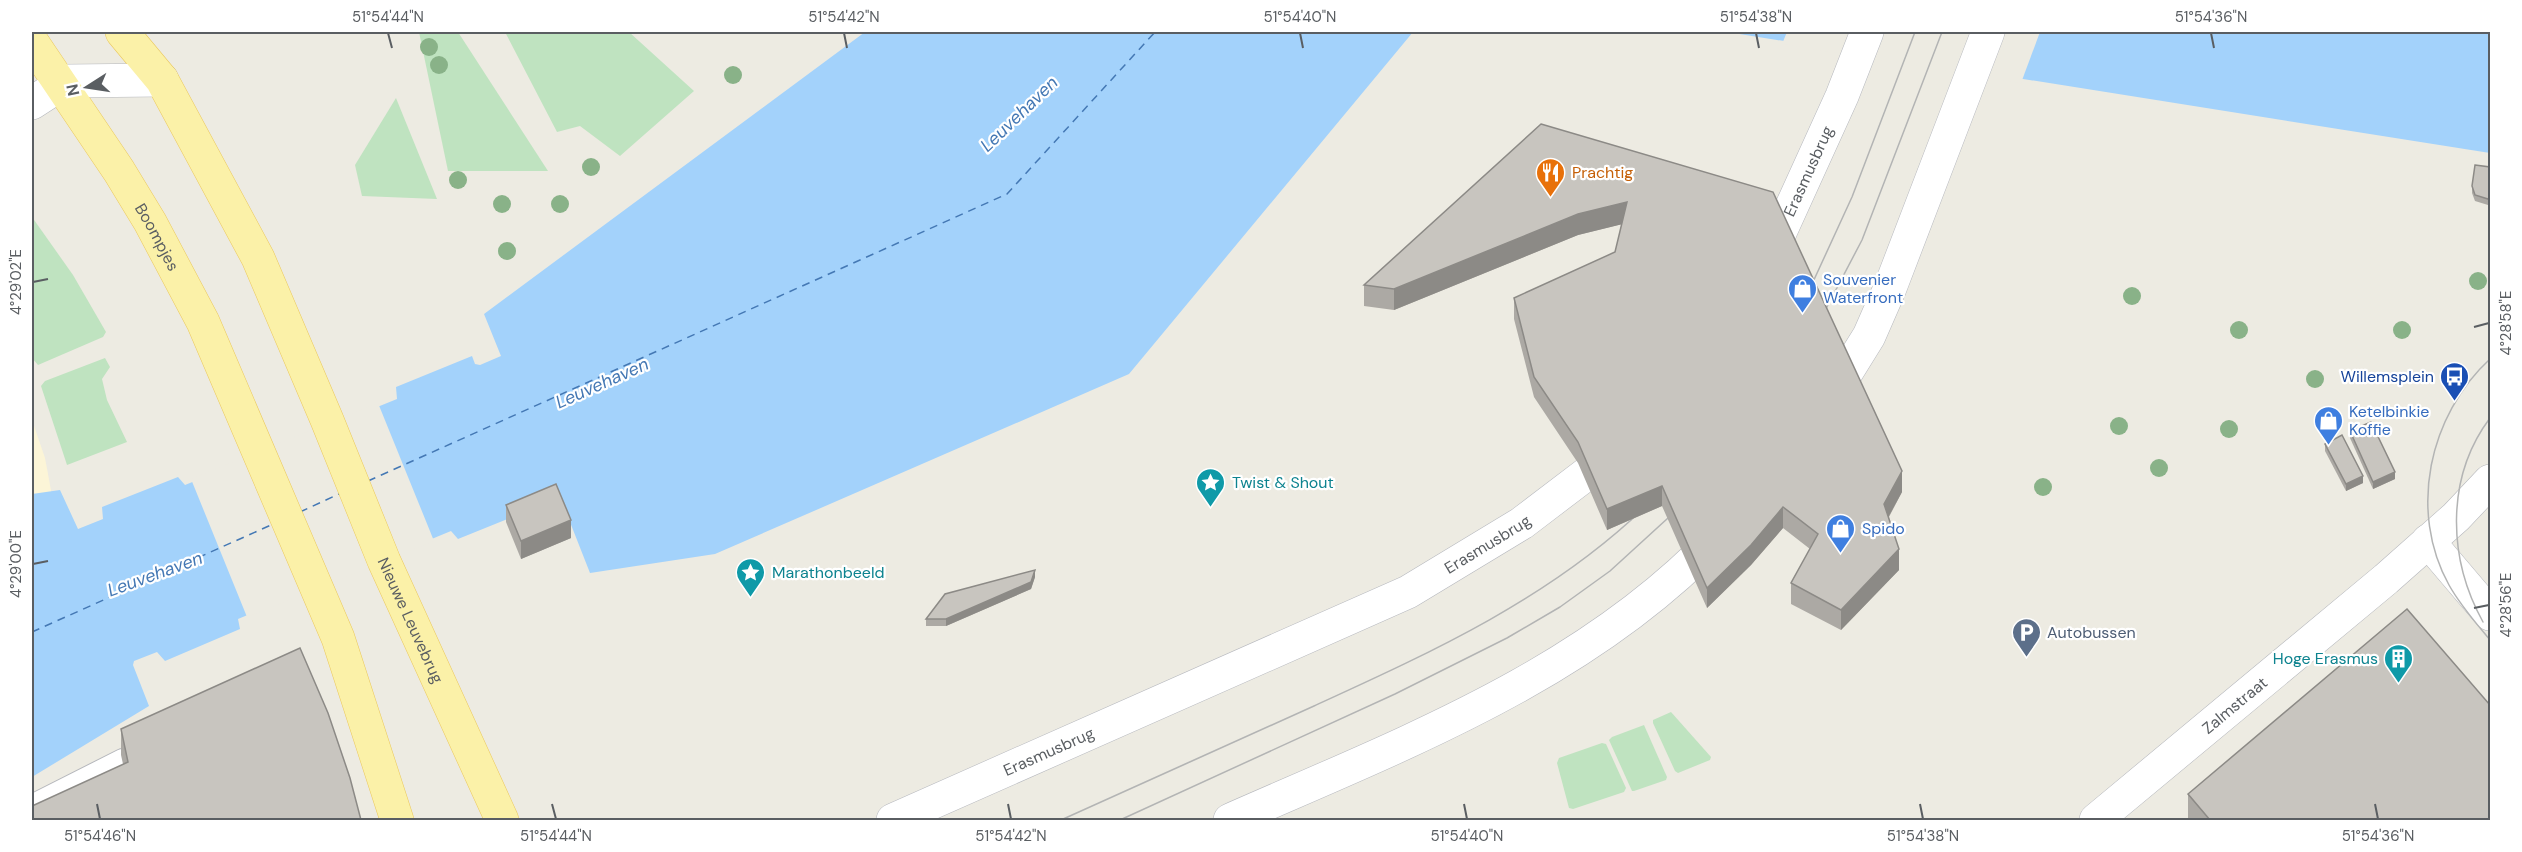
<svg xmlns="http://www.w3.org/2000/svg" width="2522" height="852" font-family="'DM Sans',sans-serif">
<style>
.commercial{fill:#fcf5d7}
.green{fill:#bfe3c0}
.water{fill:#a3d2fb}
.pier{fill:#edebe2}
.lines{fill:none;stroke-linecap:round;stroke-linejoin:round}
.ferry{stroke:#4478b4;stroke-width:1.5;stroke-dasharray:8 6;stroke-linecap:butt}
.service-casing{stroke:#b5b7bc;stroke-width:26}
.minor-casing{stroke:#b5b7bc;stroke-width:34}
.secondary-casing{stroke:#b6b8be;stroke-width:34}
.primary-casing{stroke:#ebc85d;stroke-width:34}
.service{stroke:#fff;stroke-width:24}
.minor{stroke:#fff;stroke-width:33}
.secondary{stroke:#fff;stroke-width:33}
.primary{stroke:#fbf1a8;stroke-width:33}
.tram{stroke:#b3b4b4;stroke-width:1.5}
.tree{fill:#89b288}
.wall{fill:#aca9a4}
.shaded-wall{fill:#8c8a86}
.building{fill:#c8c5bf;stroke:#8c8a86;stroke-width:1.5}
.ticks{fill:none;stroke:#5a5e62;stroke-width:2}
.labels{text-anchor:middle;dominant-baseline:central;stroke-width:4.5;stroke-linejoin:round;paint-order:stroke}
.street-label{font-size:16px;fill:#5a5e62;stroke:#fff}
.food-label{font-size:16px;fill:#c56008;stroke:#fff;text-anchor:start}
.shop-label{font-size:16px;fill:#366cbe;stroke:#fff;text-anchor:start}
.transit-label{font-size:16px;fill:#164399;stroke:#fff;text-anchor:end}
.culture-label{font-size:16px;fill:#0d838f;stroke:#fff;text-anchor:start}
.service-label{font-size:16px;fill:#4e5e75;stroke:#fff;text-anchor:start}
.water-label{font-size:18px;font-style:italic;fill:#4478b4;stroke:#fff}
.neatline{fill:none;stroke:#5a5e62;stroke-width:2}
.ticks-label{font-size:15px;text-anchor:middle;fill:#5a5e62}
</style>
<rect width="100%" height="100%" fill="#edebe2"/>
<path class="commercial" d="M 32,420 L 45,458 L 56,517 L 32,518 Z"/>
<g class="green">
<path d="M 419,32 L 458,32 L 548,171 L 448,171 Z"/>
<path d="M 505,32 L 629,32 L 694,91 L 620,156 L 580,126 L 557,132 Z"/>
<path d="M 396,98 L 437,199 L 362,196 L 355,165 Z"/>
<path d="M 32,217 L 73,275 L 106,332 L 103,337 L 38,365 L 32,358 Z"/>
<path d="M 105,358 L 110,367 L 102,379 L 107,400 L 127,442 L 67,465 L 41,386 L 45,381 Z"/>
<path d="M 1671,712 L 1711,757 L 1710,760 L 1678,773 L 1675,771 L 1653,723 L 1653,720 Z"/>
<path d="M 1644,725 L 1667,777 L 1666,780 L 1634,791 L 1632,791 L 1609,740 L 1612,737 Z"/>
<path d="M 1602,743 L 1606,744 L 1626,788 L 1624,792 L 1573,809 L 1569,808 L 1557,763 L 1559,758 Z"/>
</g>
<g class="water">
<path d="M 865,32 L 1413,32 L 1129,374 L 715,554 L 590,573 L 557,489 L 535,508 L 458,539 L 451,531 L 238,619 L 240,629 L 165,661 L 157,652 L 134,661 L 133,665 L 149,706 L 32,777 L 32,494 L 60,490 L 78,529 L 103,519 L 102,507 L 178,477 L 185,485 L 397,399 L 396,387 L 472,356 L 475,364 L 480,365 L 501,356 L 484,314 Z"/>
<path d="M 1727,32 L 2490,32 L 2490,153 Z"/>
</g>
<g class="pier">
<path d="M 1787,32 L 2040,32 L 2021,83 L 1782,44 Z"/>
<path d="M 378,403 L 434,541 L 247,617 L 191,479 Z"/>
</g>
<g class="lines">
<g class="ferry">
<path d="M 368,481 L 1007,194 L 1155,32"/>
<path d="M 300,512 L 339,494"/>
<path d="M 32,632 L 271,525"/>
</g>
<defs>
<path id="service" d="M 32,807 L 123,761"/>
<g id="minor">
<path d="M 32,103 L 66,81 L 162,80"/>
<path d="M 2428,541 L 2490,614"/>
<path id="s1" d="M 2096,820 L 2386,579 L 2456,517 L 2490,481"/>
</g>
<g id="secondary">
<path id="s2" d="M 1767,261 L 1842,96 L 1867,32"/>
<path d="M 1828,402 L 1869,336 L 1890,288 L 1988,32"/>
<path id="s3" d="M 893,820 L 1408,592 L 1522,523 L 1618,450"/>
<path d="M 1230,820 C 1402,744 1587,675 1719,535"/>
</g>
<g id="primary">
<path id="s4" d="M 122,32 L 162,80 L 258,258 L 327,420 L 384,561 L 502,820"/>
<path id="s5" d="M 32,42 L 119,171 L 150,222 L 203,322 L 338,638 L 397,820"/>
</g>
</defs>
<use href="#service" class="service-casing"/>
<use href="#minor" class="minor-casing"/>
<use href="#secondary" class="secondary-casing"/>
<use href="#primary" class="primary-casing"/>
<use href="#service" class="service"/>
<use href="#minor" class="minor"/>
<use href="#secondary" class="secondary"/>
<use href="#primary" class="primary"/>
<g class="tram">
<path d="M 1807,295 L 1852,197 L 1915,32"/>
<path d="M 1818,324 L 1862,240 L 1942,32"/>
<path d="M 2490,359 C 2429,415 2408,511 2449,585 C 2460,605 2476,623 2490,640"/>
<path d="M 2483,622 C 2448,559 2445,478 2490,418"/>
<path d="M 1061,820 C 1145,782 1230,744 1314,706 C 1432,652 1549,599 1644,508"/>
<path d="M 1120,820 L 1395,694 L 1507,638 L 1560,607 L 1610,571 L 1679,508"/>
</g>
</g>
<g class="tree">
<circle cx="429" cy="47" r="9"/>
<circle cx="439" cy="65" r="9"/>
<circle cx="733" cy="75" r="9"/>
<circle cx="591" cy="167" r="9"/>
<circle cx="458" cy="180" r="9"/>
<circle cx="502" cy="204" r="9"/>
<circle cx="560" cy="204" r="9"/>
<circle cx="507" cy="251" r="9"/>
<circle cx="2478" cy="281" r="9"/>
<circle cx="2132" cy="296" r="9"/>
<circle cx="2239" cy="330" r="9"/>
<circle cx="2402" cy="330" r="9"/>
<circle cx="2315" cy="379" r="9"/>
<circle cx="2119" cy="426" r="9"/>
<circle cx="2229" cy="429" r="9"/>
<circle cx="2159" cy="468" r="9"/>
<circle cx="2043" cy="487" r="9"/>
</g>
<g class="wall">
<path d="M 1541,124 L 1902,492 L 1889,517 L 1899,570 L 1841,630 L 1791,604 L 1791,583 L 1810,549 L 1783,528 L 1751,565 L 1707,608 L 1662,506 L 1607,530 L 1578,463 L 1534,397 L 1514,319 L 1514,298 L 1615,252 L 1622,224 L 1578,235 L 1394,310 L 1364,306 L 1364,285 Z"/>
<path d="M 2490,167 L 2488,205 L 2475,201 L 2472,193 L 2472,186 Z"/>
<path d="M 2350,431 L 2395,479 L 2373,489 L 2350,438 Z"/>
<path d="M 2325,444 L 2363,483 L 2346,491 L 2325,451 Z"/>
<path d="M 506,505 L 571,538 L 521,559 L 506,522 Z"/>
<path d="M 1035,577 L 1031,589 L 946,626 L 926,626 L 926,619 Z"/>
<path d="M 121,729 L 361,820 L 123,764 L 121,755 Z"/>
<path d="M 2188,794 L 2490,820 L 2188,820 Z"/>
</g>
<g class="shaded-wall">
<path d="M 2490,196 L 2490,203 L 2488,205 L 2488,199 Z"/>
<path d="M 1627,202 L 1627,223 L 1578,235 L 1394,310 L 1394,289 L 1578,214 Z"/>
<path d="M 1902,471 L 1902,492 L 1884,525 L 1884,504 Z"/>
<path d="M 2395,472 L 2395,479 L 2373,489 L 2373,482 Z"/>
<path d="M 2363,476 L 2363,483 L 2346,491 L 2346,484 Z"/>
<path d="M 1662,486 L 1662,506 L 1607,530 L 1607,509 Z"/>
<path d="M 1783,507 L 1783,528 L 1751,565 L 1707,608 L 1707,588 Z"/>
<path d="M 571,520 L 571,538 L 521,559 L 521,541 Z"/>
<path d="M 1899,549 L 1899,570 L 1841,630 L 1841,610 Z"/>
<path d="M 1035,570 L 1035,577 L 1031,589 L 946,626 L 946,619 Z"/>
</g>
<g class="building">
<path d="M 1541,124 L 1773,192 L 1902,471 L 1884,504 L 1899,549 L 1841,610 L 1791,583 L 1818,534 L 1783,507 L 1751,545 L 1707,588 L 1662,486 L 1607,509 L 1578,442 L 1534,377 L 1514,298 L 1615,252 L 1627,202 L 1578,214 L 1394,289 L 1364,285 Z"/>
<path d="M 2475,165 L 2490,167 L 2490,196 L 2488,199 L 2475,195 L 2472,186 Z"/>
<path d="M 2371,422 L 2395,472 L 2373,482 L 2350,431 Z"/>
<path d="M 2342,435 L 2363,476 L 2346,484 L 2325,444 Z"/>
<path d="M 556,484 L 571,520 L 521,541 L 506,505 Z"/>
<path d="M 1035,570 L 1031,582 L 946,619 L 926,619 L 945,594 Z"/>
<path d="M 2407,609 L 2490,705 L 2490,820 L 2210,820 L 2188,794 Z"/>
<path d="M 300,648 L 328,713 L 350,778 L 361,820 L 32,820 L 32,806 L 128,762 L 121,729 Z"/>
</g>
<path class="ticks" d="M 388,33 L 392,48M 844,33 L 847,48M 1300,33 L 1303,48M 1756,33 L 1759,48M 2211,33 L 2214,48M 33,282 L 48,279M 2474,327 L 2489,323M 33,564 L 48,561M 2474,608 L 2489,605M 97,804 L 100,819M 552,804 L 556,819M 1008,804 L 1011,819M 1464,804 L 1467,819M 1920,804 L 1923,819M 2375,804 L 2378,819"/>
<defs>
<symbol id="restaurant-pin" viewBox="-11 -11 22 30"><path d="M0 17L-7.5 6A9.5 9.5 0 1 1 7.5 6Z" fill="#e8710a" stroke="#fff"/><path d="M-5-6h1v4h1v-4h1v4h1v-4h1v5L-1.5 .5V6h-2V.5L-5-1ZM5-6V6H3V1.5H1.5Q1.5-4 5-6Z" fill="#fff"/></symbol>
<symbol id="shop-pin" viewBox="-11 -11 22 30"><path d="M0 17L-7.5 6A9.5 9.5 0 1 1 7.5 6Z" fill="#3f7fe0" stroke="#fff"/><path d="M-5-2.5h2.3a2.7 3.5 0 0 1 5.4 0H5L5.5 6h-11ZM-1.5-2.5h3a1.5 2.3 0 0 0-3 0Z" fill="#fff"/></symbol>
<symbol id="bus-pin" viewBox="-11 -11 22 30"><path d="M0 17L-7.5 6A9.5 9.5 0 1 1 7.5 6Z" fill="#1a4fb4" stroke="#fff"/><path d="M-5-6H5V4H4V6H2V4H-2V6H-4V4H-5ZM-3.5-4V0h7V-4ZM-3.5 1.2v1.5H-2V1.2ZM2 1.2v1.5H3.5V1.2Z" fill="#fff"/></symbol>
<symbol id="sight-pin" viewBox="-11 -11 22 30"><path d="M0 17L-7.5 6A9.5 9.5 0 1 1 7.5 6Z" fill="#0f9aa8" stroke="#fff"/><path d="M0-6L1.8-2.2L6-1.7L2.9 1.2L3.7 5.4L0 3.3L-3.7 5.4L-2.9 1.2L-6-1.7L-1.8-2.2Z" fill="#fff"/></symbol>
<symbol id="parking-pin" viewBox="-11 -11 22 30"><path d="M0 17L-7.5 6A9.5 9.5 0 1 1 7.5 6Z" fill="#5c6f8a" stroke="#fff"/><path d="M-3.5-5.5H1a3.5 3.5 0 0 1 0 7H-1V5.5H-3.5ZM-1-3.4V-.6H.8a1.4 1.4 0 0 0 0-2.8Z" fill="#fff"/></symbol>
<symbol id="building-pin" viewBox="-11 -11 22 30"><path d="M0 17L-7.5 6A9.5 9.5 0 1 1 7.5 6Z" fill="#0f9aa8" stroke="#fff"/><path d="M-4-6H4V6H1V3H-1V6H-4ZM-2.5-4.3h1.7v1.8h-1.7ZM.8-4.3h1.7v1.8H.8ZM-2.5-1h1.7V.8h-1.7ZM.8-1h1.7V.8H.8Z" fill="#fff"/></symbol>
</defs>
<g fill-rule="evenodd">
<use href="#restaurant-pin" x="1534" y="156" width="33" height="45"/>
<use href="#shop-pin" x="1786" y="272" width="33" height="45"/>
<use href="#bus-pin" x="2438" y="360" width="33" height="45"/>
<use href="#shop-pin" x="2312" y="404" width="33" height="45"/>
<use href="#sight-pin" x="1194" y="466" width="33" height="45"/>
<use href="#shop-pin" x="1824" y="512" width="33" height="45"/>
<use href="#sight-pin" x="734" y="556" width="33" height="45"/>
<use href="#parking-pin" x="2010" y="616" width="33" height="45"/>
<use href="#building-pin" x="2382" y="642" width="33" height="45"/>
</g>
<g class="labels">
<g class="street-label">
<text stroke="none"><textPath href="#s2" startOffset="99">Erasmusbrug</textPath></text>
<text stroke="none"><textPath href="#s5" startOffset="232">Boompjes</textPath></text>
<text stroke="none"><textPath href="#s3" startOffset="656">Erasmusbrug</textPath></text>
<text stroke="none"><textPath href="#s4" startOffset="658">Nieuwe Leuvebrug</textPath></text>
<text stroke="none"><textPath href="#s1" startOffset="180">Zalmstraat</textPath></text>
<text stroke="none"><textPath href="#s3" startOffset="170">Erasmusbrug</textPath></text>
</g>
<g class="food-label">
<text x="1572" y="172">Prachtig</text>
</g>
<g class="shop-label">
<text x="1823" y="279">Souvenier<tspan x="1823" dy="18">Waterfront</tspan></text>
<text x="2349" y="411">Ketelbinkie<tspan x="2349" dy="18">Koffie</tspan></text>
<text x="1862" y="528">Spido</text>
</g>
<g class="transit-label">
<text x="2434" y="376">Willemsplein</text>
</g>
<g class="culture-label">
<text x="1232" y="482">Twist &amp; Shout</text>
<text x="772" y="572">Marathonbeeld</text>
<text x="2378" y="658" text-anchor="end">Hoge Erasmus</text>
</g>
<g class="service-label">
<text x="2047" y="632">Autobussen</text>
</g>
<g class="water-label">
<text transform="translate(1019 114) rotate(-44)">Leuvehaven</text>
<text transform="translate(602 383) rotate(-24)">Leuvehaven</text>
<text transform="translate(155 574) rotate(-20)">Leuvehaven</text>
</g>
</g>
<rect width="2522" height="852" fill="none" stroke="#ffffff" stroke-width="66"/>
<g transform="translate(87 87) rotate(258)" stroke="#ffffff" stroke-width="4.5" paint-order="stroke">
<path d="M0-4.5L10 22L0 15L-10 22Z" fill="#5a5e62"/>
<text y="-9" font-size="16" font-weight="bold" text-anchor="middle" fill="#5a5e62">N</text>
</g>
<rect x="33" y="33" width="2456" height="786" class="neatline"/>
<g class="ticks-label">
<text x="388" y="22">51°54'44"N</text>
<text x="844" y="22">51°54'42"N</text>
<text x="1300" y="22">51°54'40"N</text>
<text x="1756" y="22">51°54'38"N</text>
<text x="2211" y="22">51°54'36"N</text>
<text transform="translate(16 282) rotate(-90)" y="5">4°29'02"E</text>
<text transform="translate(2506 323) rotate(-90)" y="5">4°28'58"E</text>
<text transform="translate(16 564) rotate(-90)" y="5">4°29'00"E</text>
<text transform="translate(2506 605) rotate(-90)" y="5">4°28'56"E</text>
<text x="100" y="841">51°54'46"N</text>
<text x="556" y="841">51°54'44"N</text>
<text x="1011" y="841">51°54'42"N</text>
<text x="1467" y="841">51°54'40"N</text>
<text x="1923" y="841">51°54'38"N</text>
<text x="2378" y="841">51°54'36"N</text>
</g>
</svg>
